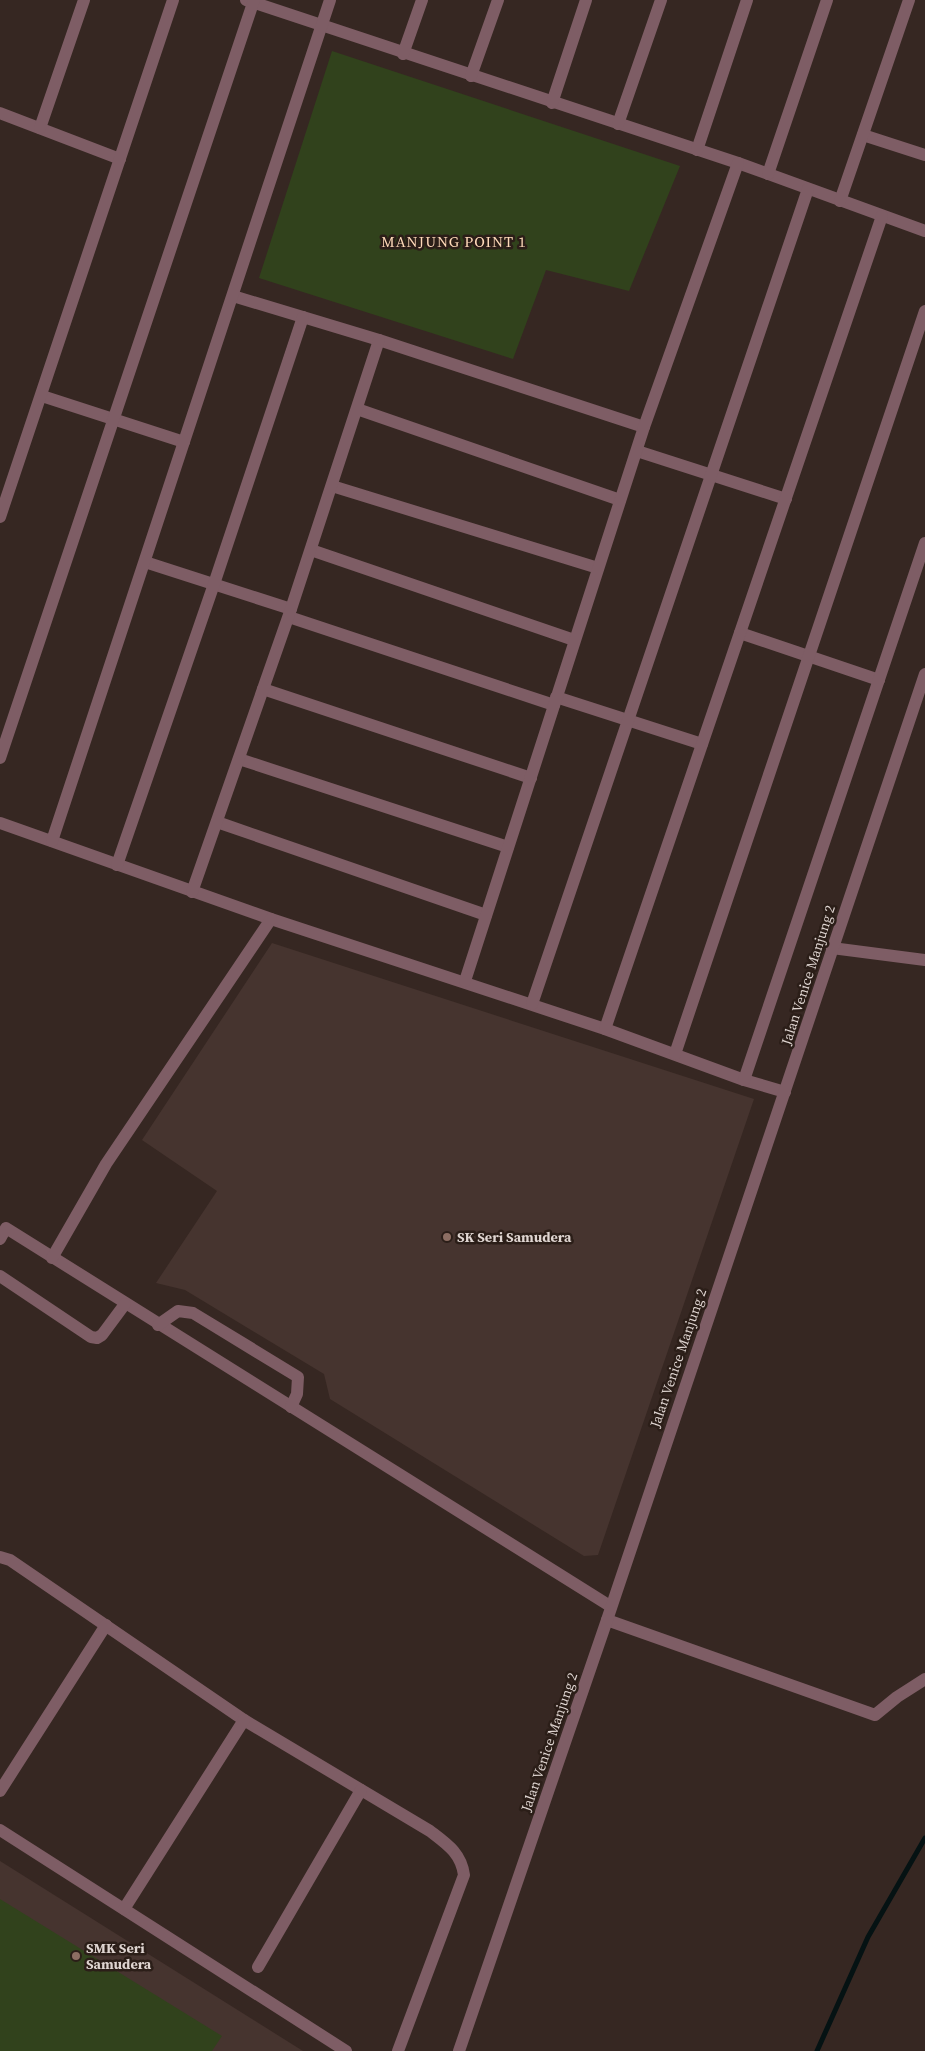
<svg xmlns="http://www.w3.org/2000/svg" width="925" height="2051" font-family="'Source Serif 4',serif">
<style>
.education{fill:#46342f}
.green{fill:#31421c}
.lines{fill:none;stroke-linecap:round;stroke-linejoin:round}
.stream{stroke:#051213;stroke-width:5}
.minor{stroke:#7e5d65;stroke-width:12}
.education-dot{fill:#8d6e63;stroke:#2b1e18;stroke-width:2}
.labels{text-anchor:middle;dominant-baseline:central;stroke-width:5;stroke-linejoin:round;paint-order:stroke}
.street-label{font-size:14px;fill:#dfd5d1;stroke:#2b1e18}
.poi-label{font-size:14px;font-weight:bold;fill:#dfd5d1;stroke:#2b1e18;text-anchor:start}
.neighbourhood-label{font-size:15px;letter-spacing:1px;fill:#ffdab9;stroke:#2b1e18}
</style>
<rect width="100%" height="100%" fill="#362722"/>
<g class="education">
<path d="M 272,943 L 754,1099 L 598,1555 L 584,1556 L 330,1399 L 324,1374 L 185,1290 L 156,1283 L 217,1191 L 142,1140 Z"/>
<path d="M 0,1861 L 303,2051 L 0,2051 Z"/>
</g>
<g class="green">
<path d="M 332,51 L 680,166 L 629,291 L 546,270 L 513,359 L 259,278 Z"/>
<path d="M 0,1899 L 222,2036 L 212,2051 L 0,2051 Z"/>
</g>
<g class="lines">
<path class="stream" d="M 817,2051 L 868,1937 L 925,1838"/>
<g class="minor">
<path d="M 246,0 L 738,163 L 925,231"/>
<path d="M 403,54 L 422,0"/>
<path d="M 471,76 L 498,0"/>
<path d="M 552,103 L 586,0"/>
<path d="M 0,113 L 120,159"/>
<path d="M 618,124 L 661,0"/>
<path d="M 40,128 L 84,0"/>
<path d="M 863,135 L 925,155"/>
<path d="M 697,150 L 747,0"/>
<path d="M 768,174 L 827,0"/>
<path d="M 840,201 L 909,0"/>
<path d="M 233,296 L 379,340 L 644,427"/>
<path d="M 42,396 L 184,442"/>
<path d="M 357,409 L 620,500"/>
<path d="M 637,451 L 786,499"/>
<path d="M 332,486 L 598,568"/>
<path d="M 0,517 L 173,0"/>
<path d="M 311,550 L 574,640"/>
<path d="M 145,562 L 291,609"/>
<path d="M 289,617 L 554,705"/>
<path d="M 740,633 L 879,680"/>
<path d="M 263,689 L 531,778"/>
<path d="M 556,697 L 702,744"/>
<path d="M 0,758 L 254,0"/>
<path d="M 239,759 L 508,847"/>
<path d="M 217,822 L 486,915"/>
<path d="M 0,823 L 271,919 L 605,1029 L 744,1080 L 785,1092"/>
<path d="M 52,841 L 330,0"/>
<path d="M 117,865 L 214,584 L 303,317"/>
<path d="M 192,892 L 291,609 L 379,340"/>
<path d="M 832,948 L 925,960"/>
<path d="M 465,981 L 644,427 L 738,163"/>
<path d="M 532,1004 L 808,189"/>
<path d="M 605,1029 L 882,216"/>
<path d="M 675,1054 L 925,311"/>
<path d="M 744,1080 L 925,543"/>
<path d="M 0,1239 L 6,1228 L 610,1606"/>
<path d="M 52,1258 L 106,1164 L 271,919"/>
<path d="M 0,1276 L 91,1337 L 97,1338 L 102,1335 L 125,1304"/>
<path d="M 158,1325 L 178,1311 L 193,1313 L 298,1377 L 297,1394 L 291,1407"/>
<path d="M 0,1557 L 10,1560 L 244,1720 L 430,1831 C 447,1844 461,1853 464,1875 L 398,2051"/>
<path d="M 607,1620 L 875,1715 L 897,1697 L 925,1679"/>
<path d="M 0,1791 L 106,1625"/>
<path d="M 0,1830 L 346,2051"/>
<path d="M 124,1909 L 244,1720"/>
<path d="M 258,1967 L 361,1790"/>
<path d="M 459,2051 L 607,1620 L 925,674"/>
</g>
</g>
<g class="education-dot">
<circle cx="447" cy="1237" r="5"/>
<circle cx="76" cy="1956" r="5"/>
</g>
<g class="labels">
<g class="street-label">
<text transform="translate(808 975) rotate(-72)">Jalan Venice Manjung 2</text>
<text transform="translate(678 1358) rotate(-71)">Jalan Venice Manjung 2</text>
<text transform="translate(549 1742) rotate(-71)">Jalan Venice Manjung 2</text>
</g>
<g class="poi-label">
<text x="457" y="1237">SK Seri Samudera</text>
<text x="86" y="1948">SMK Seri<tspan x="86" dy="16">Samudera</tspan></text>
</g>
<g class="neighbourhood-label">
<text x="454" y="241">MANJUNG POINT 1</text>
</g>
</g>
</svg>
